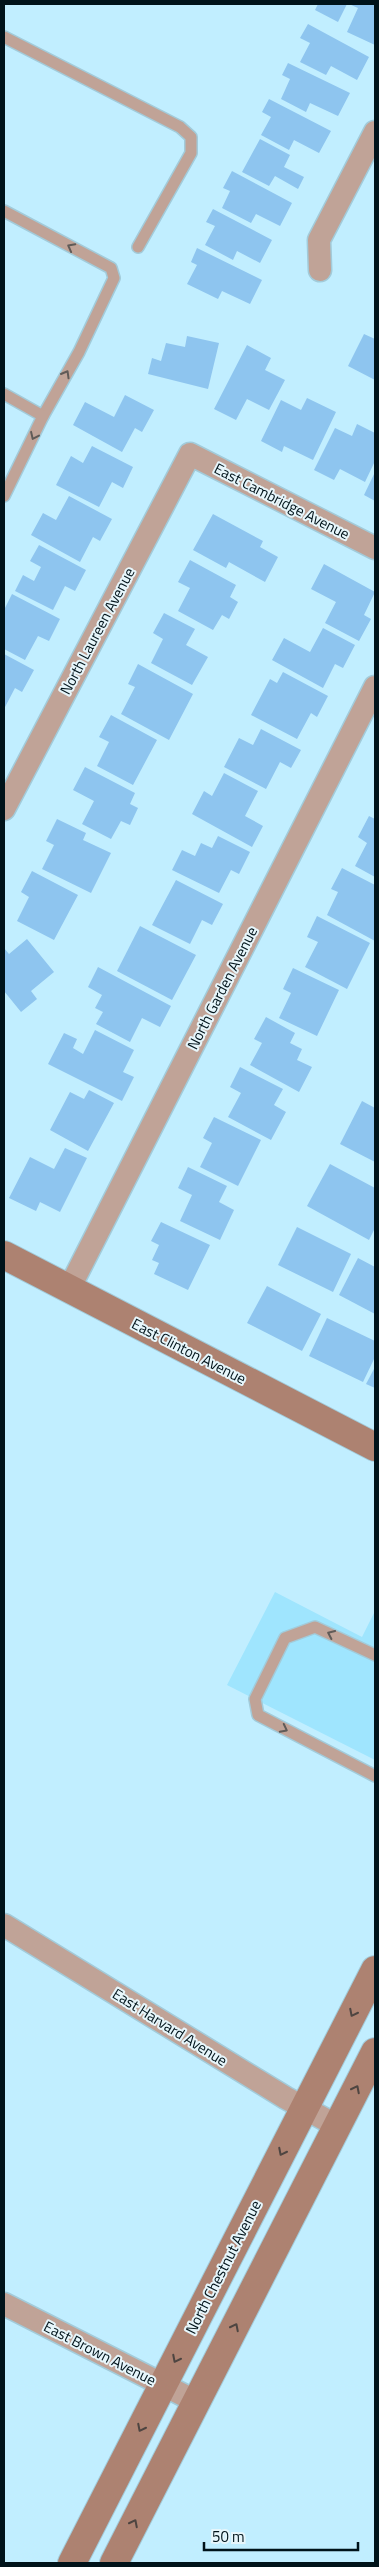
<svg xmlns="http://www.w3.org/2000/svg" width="379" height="2567" font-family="'Titillium Web',sans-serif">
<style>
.built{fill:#9fe5fe}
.building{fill:#8ec5ef}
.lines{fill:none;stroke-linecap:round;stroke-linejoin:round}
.lane-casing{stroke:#a2cbda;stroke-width:14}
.street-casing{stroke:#a2cbda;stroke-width:25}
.secondary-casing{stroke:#a2cbda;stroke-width:30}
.lane{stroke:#c0a397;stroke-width:11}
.street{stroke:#c0a397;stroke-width:22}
.secondary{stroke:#ad8271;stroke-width:28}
.oneway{stroke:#605b58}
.oneway2{stroke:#4e4541}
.labels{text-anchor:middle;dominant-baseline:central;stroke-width:4;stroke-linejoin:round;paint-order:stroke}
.street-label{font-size:15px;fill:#00131a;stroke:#e7f6fb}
</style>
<rect width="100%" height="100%" fill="#c1eeff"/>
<path class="built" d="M 275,1592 L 362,1637 L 375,1611 L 375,1760 L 227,1685 Z"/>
<g class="building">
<path d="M 318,4 L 347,4 L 338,22 L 315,10 Z"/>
<path d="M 349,4 L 375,4 L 375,45 L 347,32 L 358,8 Z"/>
<path d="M 308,24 L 369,57 L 357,80 L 331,66 L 326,75 L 300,62 L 310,43 L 300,38 Z"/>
<path d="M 288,63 L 350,93 L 338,116 L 310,103 L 306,112 L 281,99 L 290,79 L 282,75 Z"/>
<path d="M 269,99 L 331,131 L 319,153 L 294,140 L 289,150 L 261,135 L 271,117 L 262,112 Z"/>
<path d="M 260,139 L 290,155 L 284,167 L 304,177 L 298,189 L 275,176 L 269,186 L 242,172 Z"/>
<path d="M 232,171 L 292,203 L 280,226 L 256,214 L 251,223 L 222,208 L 230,191 L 223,188 Z"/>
<path d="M 213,209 L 272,240 L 260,263 L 237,251 L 233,260 L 205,245 L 215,226 L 206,222 Z"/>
<path d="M 197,248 L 262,280 L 250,304 L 222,291 L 218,299 L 187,284 L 197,265 L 191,262 Z"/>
<path d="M 364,334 L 375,339 L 375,380 L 348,366 Z"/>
<path d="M 187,336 L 219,343 L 208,389 L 148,374 L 152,358 L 161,361 L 166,343 L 185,347 Z"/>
<path d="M 247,345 L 271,358 L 265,370 L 285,380 L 269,410 L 247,399 L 236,420 L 214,409 Z"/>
<path d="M 125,395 L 154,410 L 142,432 L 135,428 L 122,452 L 73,425 L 85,402 L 114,417 Z"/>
<path d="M 307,398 L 336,412 L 313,460 L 284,446 L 282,452 L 261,441 L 281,400 L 301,410 Z"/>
<path d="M 357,424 L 375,433 L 375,461 L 365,482 L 340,469 L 334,480 L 314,470 L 335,428 L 352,436 Z"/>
<path d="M 92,446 L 133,467 L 123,488 L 112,482 L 99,507 L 56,485 L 71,456 L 83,463 Z"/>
<path d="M 375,472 L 375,501 L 364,495 Z"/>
<path d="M 69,496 L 112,519 L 100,541 L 93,537 L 80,562 L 31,535 L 43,513 L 56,520 Z"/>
<path d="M 213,514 L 263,541 L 260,547 L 278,557 L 265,582 L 229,562 L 226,568 L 193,550 Z"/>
<path d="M 39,545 L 86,570 L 75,591 L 65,586 L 53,610 L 15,591 L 23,575 L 34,581 L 41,567 L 30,561 Z"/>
<path d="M 190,560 L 236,585 L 230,597 L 238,602 L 229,619 L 222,615 L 213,630 L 178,611 L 190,588 L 178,582 Z"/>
<path d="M 324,564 L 375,592 L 364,615 L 371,619 L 359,641 L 325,623 L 336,602 L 311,589 Z"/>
<path d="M 12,594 L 60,619 L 49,641 L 38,636 L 25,660 L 4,649 L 4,610 Z"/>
<path d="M 164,613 L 195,629 L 186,645 L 208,657 L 192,685 L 151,663 L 163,639 L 153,633 Z"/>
<path d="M 323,628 L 355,645 L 343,668 L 335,664 L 323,688 L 272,660 L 284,638 L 310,652 Z"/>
<path d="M 4,654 L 34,670 L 22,692 L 15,688 L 4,709 Z"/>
<path d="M 138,664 L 193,694 L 169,740 L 121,714 L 135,687 L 128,684 Z"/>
<path d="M 283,672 L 328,696 L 317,717 L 311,713 L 297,739 L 251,715 L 270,679 L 277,683 Z"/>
<path d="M 111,715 L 157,740 L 133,785 L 97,766 L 109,742 L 99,737 Z"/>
<path d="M 261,729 L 301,750 L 291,768 L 280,762 L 266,789 L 224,767 L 239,738 L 253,745 Z"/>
<path d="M 85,767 L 135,793 L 130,804 L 138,808 L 130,825 L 121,821 L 111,839 L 82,824 L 94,801 L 73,790 Z"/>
<path d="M 224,773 L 258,791 L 245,816 L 263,826 L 252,847 L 192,814 L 204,791 L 212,796 Z"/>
<path d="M 369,816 L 375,819 L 375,877 L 355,866 L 367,843 L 358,837 Z"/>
<path d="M 57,819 L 86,833 L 83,840 L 111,853 L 91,893 L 42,869 L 54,845 L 46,841 Z"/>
<path d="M 218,836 L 250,852 L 239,874 L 231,870 L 219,893 L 172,870 L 182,850 L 195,856 L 201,843 L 212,848 Z"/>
<path d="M 342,868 L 375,885 L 375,941 L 327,915 L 338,892 L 331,889 Z"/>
<path d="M 32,871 L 78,895 L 54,940 L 17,921 L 29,897 L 21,892 Z"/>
<path d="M 176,880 L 223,904 L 212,925 L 202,920 L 190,944 L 152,925 Z"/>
<path d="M 317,916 L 370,943 L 347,989 L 305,967 L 318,942 L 307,937 Z"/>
<path d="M 140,926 L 196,955 L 172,1000 L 117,971 Z"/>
<path d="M 27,939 L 54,972 L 31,991 L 37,999 L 21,1012 L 4,991 L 4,948 L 9,954 Z"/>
<path d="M 98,967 L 171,1006 L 160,1027 L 142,1018 L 130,1042 L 96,1024 L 103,1012 L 95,1008 L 102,995 L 88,987 Z"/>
<path d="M 293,968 L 339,990 L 317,1036 L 279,1018 L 291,993 L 283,989 Z"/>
<path d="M 266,1017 L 295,1033 L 290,1043 L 302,1049 L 297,1060 L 312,1067 L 299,1092 L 250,1065 L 262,1043 L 254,1039 Z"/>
<path d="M 95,1030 L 134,1050 L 123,1072 L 134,1077 L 122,1101 L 48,1064 L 64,1033 L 77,1039 L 73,1048 L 83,1054 Z"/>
<path d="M 240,1067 L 283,1089 L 274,1105 L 286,1112 L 271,1140 L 228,1117 L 241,1093 L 230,1087 Z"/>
<path d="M 89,1090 L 114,1103 L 88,1151 L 50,1130 L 70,1092 L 84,1099 Z"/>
<path d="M 362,1101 L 375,1108 L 375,1162 L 340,1144 Z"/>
<path d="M 214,1117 L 261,1140 L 238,1186 L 200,1167 L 212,1143 L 203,1138 Z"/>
<path d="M 65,1148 L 87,1158 L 60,1212 L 40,1202 L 36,1211 L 9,1198 L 30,1157 L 54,1169 Z"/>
<path d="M 330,1164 L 375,1188 L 375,1228 L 369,1240 L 307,1206 Z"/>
<path d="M 188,1167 L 227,1186 L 219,1202 L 234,1210 L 220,1240 L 180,1221 L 192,1195 L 178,1188 Z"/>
<path d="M 161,1222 L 210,1245 L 188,1290 L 154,1274 L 159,1263 L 152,1260 L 159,1245 L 151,1241 Z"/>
<path d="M 297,1227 L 351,1254 L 333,1292 L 278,1265 Z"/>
<path d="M 358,1258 L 375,1267 L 375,1314 L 339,1295 Z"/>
<path d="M 267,1286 L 321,1314 L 302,1351 L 247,1323 Z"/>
<path d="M 327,1318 L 375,1341 L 375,1357 L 363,1382 L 309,1356 Z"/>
<path d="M 375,1367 L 375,1388 L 366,1384 Z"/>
</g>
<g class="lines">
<defs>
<g id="lane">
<path d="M 4,37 L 180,127 L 191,137 L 191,153 L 138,247"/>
<path d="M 4,211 L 111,268 L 114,278 L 79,352 L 43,416"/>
<path d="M 4,394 L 43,416 L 4,496"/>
<path d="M 375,1655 L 315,1627 L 285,1638 L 255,1699 L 258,1715 L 375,1776"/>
</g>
<g id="street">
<path d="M 320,270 L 319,240 L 375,132"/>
<path d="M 4,809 L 190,454 L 375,548"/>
<path d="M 69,1289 L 375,687"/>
<path d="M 4,1925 L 286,2098 L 337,2126"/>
<path d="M 4,2304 L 197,2402"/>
</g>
<g id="secondary">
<path d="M 4,1255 L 375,1447"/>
<path d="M 72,2563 L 375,1970"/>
<path d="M 114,2563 L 375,2052"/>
</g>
</defs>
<use href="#lane" class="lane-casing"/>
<use href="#street" class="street-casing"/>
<use href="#secondary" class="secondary-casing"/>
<use href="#lane" class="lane"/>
<use href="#street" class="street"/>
<use href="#secondary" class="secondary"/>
</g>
<defs><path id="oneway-chevron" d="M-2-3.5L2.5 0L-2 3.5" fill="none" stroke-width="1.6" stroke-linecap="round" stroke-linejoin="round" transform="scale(1.25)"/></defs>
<g class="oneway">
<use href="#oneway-chevron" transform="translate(71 247) rotate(-152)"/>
<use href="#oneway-chevron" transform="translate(66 374) rotate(-60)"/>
<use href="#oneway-chevron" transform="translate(34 436) rotate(115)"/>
<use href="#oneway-chevron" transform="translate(331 1634) rotate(-155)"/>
<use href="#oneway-chevron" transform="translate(284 1729) rotate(27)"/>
</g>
<g class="oneway2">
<use href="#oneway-chevron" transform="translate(353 2013) rotate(117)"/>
<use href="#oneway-chevron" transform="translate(356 2089) rotate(-63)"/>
<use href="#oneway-chevron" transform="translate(282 2152) rotate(117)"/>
<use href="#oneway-chevron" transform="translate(235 2327) rotate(-63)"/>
<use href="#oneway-chevron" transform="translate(176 2359) rotate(117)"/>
<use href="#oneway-chevron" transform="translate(141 2428) rotate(117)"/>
<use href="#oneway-chevron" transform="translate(134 2523) rotate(-63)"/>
</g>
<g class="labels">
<g class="street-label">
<text transform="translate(282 501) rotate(27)">East Cambridge Avenue</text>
<text transform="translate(97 631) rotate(-62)">North Laureen Avenue</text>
<text transform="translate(222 988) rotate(-63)">North Garden Avenue</text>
<text transform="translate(189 1351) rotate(27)">East Clinton Avenue</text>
<text transform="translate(170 2027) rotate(32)">East Harvard Avenue</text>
<text transform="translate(223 2267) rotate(-63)">North Chestnut Avenue</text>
<text transform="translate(100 2353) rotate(27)">East Brown Avenue</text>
</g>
</g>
<rect width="379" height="2567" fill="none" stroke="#00131a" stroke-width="10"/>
<path d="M204 2542v8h154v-8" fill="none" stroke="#00131a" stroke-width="2.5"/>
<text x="212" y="2542" font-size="15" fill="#00131a" stroke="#e7f6fb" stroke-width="4" paint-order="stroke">50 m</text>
</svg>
